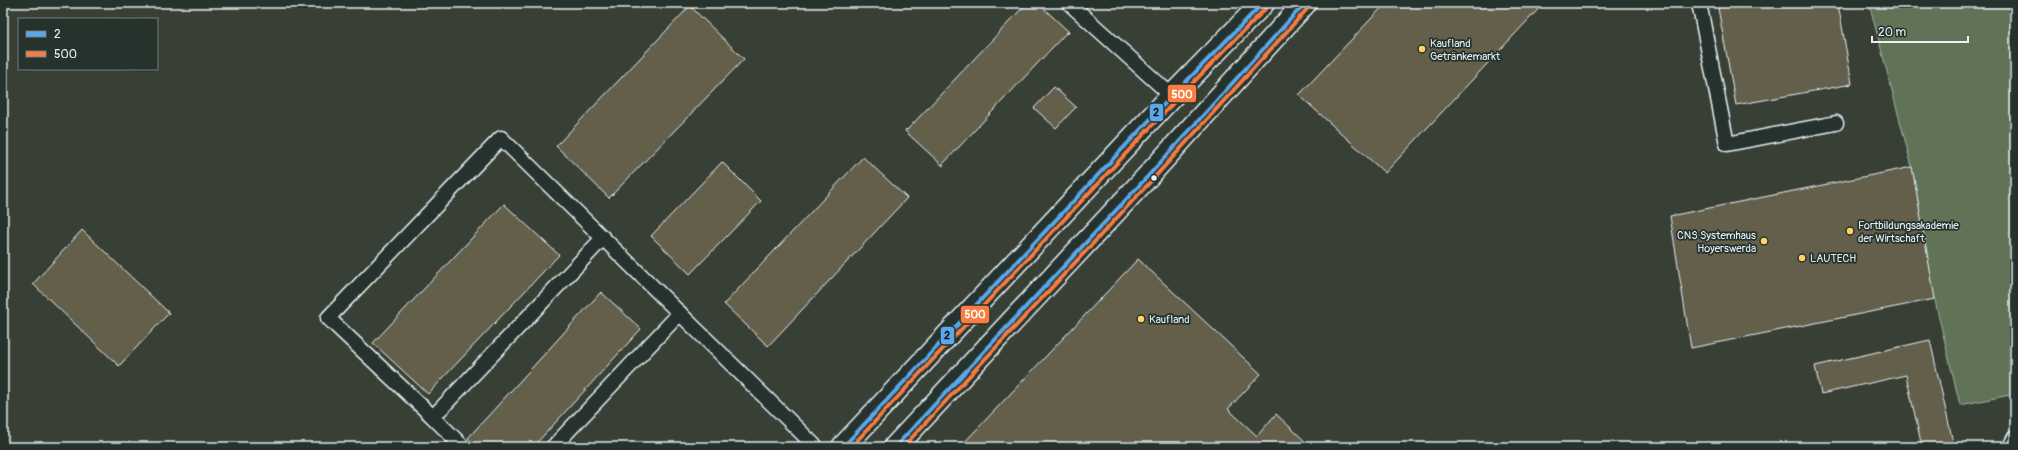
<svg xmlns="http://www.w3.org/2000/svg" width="2018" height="450" font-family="Pangolin,sans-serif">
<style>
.built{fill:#384036;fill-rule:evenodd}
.green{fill:#607356;stroke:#a4b2a7}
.building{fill:#635e4c;stroke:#e8f1f8}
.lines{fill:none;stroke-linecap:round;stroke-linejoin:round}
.lane-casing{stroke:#e8f1f8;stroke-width:17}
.secondary-casing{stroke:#e8f1f8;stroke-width:25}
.lane{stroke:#26332d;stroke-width:14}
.secondary{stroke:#26332d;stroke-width:22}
.bus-1-casing{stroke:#26332d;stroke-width:7}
.bus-2-casing{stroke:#26332d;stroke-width:7}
.bus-1{stroke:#5aa8eb;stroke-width:4}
.bus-2{stroke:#f77d43;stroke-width:4}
.poi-dot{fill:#ffd166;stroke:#26332d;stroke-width:1.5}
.bus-dot{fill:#e8f1f8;stroke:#26332d;stroke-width:1.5}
.labels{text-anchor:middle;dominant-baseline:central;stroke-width:3.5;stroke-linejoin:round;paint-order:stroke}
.poi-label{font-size:11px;fill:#e8f1f8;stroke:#26332d;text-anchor:start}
.line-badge{stroke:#26332d;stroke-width:1.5}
.badge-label{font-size:11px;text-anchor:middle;font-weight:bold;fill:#fff}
.pale-badge-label{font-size:11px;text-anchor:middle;font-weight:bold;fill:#111}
</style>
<rect width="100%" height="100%" fill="#26332d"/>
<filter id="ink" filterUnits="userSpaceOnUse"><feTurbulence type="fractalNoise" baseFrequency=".025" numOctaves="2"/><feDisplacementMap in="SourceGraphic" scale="8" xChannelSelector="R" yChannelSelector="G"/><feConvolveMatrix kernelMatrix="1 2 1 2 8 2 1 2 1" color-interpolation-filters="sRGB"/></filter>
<g filter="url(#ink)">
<path class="built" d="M 3,3 L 1869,3 L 1912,167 L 1935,299 L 1960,404 L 2015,394 L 2015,447 L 3,447 ZM 19,19 L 157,19 L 157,69 L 19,69 Z"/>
<path class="green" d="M 1869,3 L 2015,3 L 2015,394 L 1960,405 L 1936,305 L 1912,167 Z"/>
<g class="building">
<path d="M 1027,3 L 1038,3 L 1069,32 L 1068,34 L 1067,32 L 943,164 L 943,166 L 905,131 L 906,129 L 907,130 Z"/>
<path d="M 1386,3 L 1544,3 L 1385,173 L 1299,95 Z"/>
<path d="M 1717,3 L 1838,3 L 1852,84 L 1736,105 Z"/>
<path d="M 690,6 L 744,59 L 609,198 L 556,146 Z"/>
<path d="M 1054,87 L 1076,107 L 1056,128 L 1034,108 Z"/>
<path d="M 863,157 L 907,198 L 768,346 L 724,304 Z"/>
<path d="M 722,162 L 761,201 L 690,274 L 651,236 Z"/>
<path d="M 1912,167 L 1935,299 L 1691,348 L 1670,216 Z"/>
<path d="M 504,204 L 559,255 L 428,394 L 373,343 Z"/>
<path d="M 82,230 L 169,313 L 119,366 L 33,284 Z"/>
<path d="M 1138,259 L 1261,374 L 1228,409 L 1257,436 L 1276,414 L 1311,447 L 960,447 Z"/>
<path d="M 601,292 L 641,329 L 533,447 L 478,447 L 468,438 Z"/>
<path d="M 1930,340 L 1954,447 L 1922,447 L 1906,375 L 1821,394 L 1815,366 Z"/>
</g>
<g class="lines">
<defs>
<g id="lane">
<path d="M 1069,3 L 1172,96"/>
<path d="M 1699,3 L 1727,144 L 1836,123"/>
<path d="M 433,417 L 328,318 L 501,138 L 816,447"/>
<path d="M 463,447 L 433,417 L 603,238"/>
<path d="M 553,447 L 680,313"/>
<path d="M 2010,447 L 2015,437"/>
</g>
<g id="secondary">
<path d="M 843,447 L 1172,96 L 1263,3"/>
<path d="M 895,447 L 1149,175 L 1305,3"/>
</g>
</defs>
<use href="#lane" class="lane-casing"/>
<use href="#secondary" class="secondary-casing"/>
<use href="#lane" class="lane"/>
<use href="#secondary" class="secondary"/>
<defs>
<g id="bus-1">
<path d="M 843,447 L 1172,96 L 1263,3"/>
<path d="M 895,447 L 1149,175 L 1305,3"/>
</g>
<g id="bus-2">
<path d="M 851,447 L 1176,100 L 1267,7"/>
<path d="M 903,447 L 1153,179 L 1309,7"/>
</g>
</defs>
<use href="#bus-1" class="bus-1-casing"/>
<use href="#bus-2" class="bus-2-casing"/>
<use href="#bus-1" class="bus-1"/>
<use href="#bus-2" class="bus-2"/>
</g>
</g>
<g class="poi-dot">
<circle cx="1422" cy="49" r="4"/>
<circle cx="1850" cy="231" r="4"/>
<circle cx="1764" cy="241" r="4"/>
<circle cx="1802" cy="258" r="4"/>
<circle cx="1141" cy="319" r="4"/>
</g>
<circle class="bus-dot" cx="1154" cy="178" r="3.5"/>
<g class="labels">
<g class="poi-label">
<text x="1430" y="43">Kaufland<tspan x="1430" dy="13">Getränkemarkt</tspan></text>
<text x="1858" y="225">Fortbildungsakademie<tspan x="1858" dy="13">der Wirtschaft</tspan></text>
<text x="1756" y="235" text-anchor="end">CNS Systemhaus<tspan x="1756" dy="13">Hoyerswerda</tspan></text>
<text x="1810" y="258">LAUTECH</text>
<text x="1149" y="319">Kaufland</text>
</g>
</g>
<g class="line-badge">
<rect x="1167" y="84" width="30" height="19" rx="4" fill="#f77d43"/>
<rect x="1149" y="103" width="15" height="19" rx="4" fill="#5aa8eb"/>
<rect x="960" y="305" width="30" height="19" rx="4" fill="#f77d43"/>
<rect x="940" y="326" width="15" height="19" rx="4" fill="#5aa8eb"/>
</g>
<g class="badge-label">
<text x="1182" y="98">500</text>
<text x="975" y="318">500</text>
</g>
<g class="pale-badge-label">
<text x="1156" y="116">2</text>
<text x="947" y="339">2</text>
</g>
<rect width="2018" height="450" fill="none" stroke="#26332d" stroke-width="16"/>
<rect x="8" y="8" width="2002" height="434" fill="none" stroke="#e8f1f8" stroke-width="1.5" filter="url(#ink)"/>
<rect x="18" y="18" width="140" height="52" fill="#26332d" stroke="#747f7e"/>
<rect x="26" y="31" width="20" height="6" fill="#5aa8eb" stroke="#747f7e"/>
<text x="54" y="38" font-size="12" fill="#e8f1f8">2</text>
<rect x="26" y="51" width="20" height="6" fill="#f77d43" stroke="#747f7e"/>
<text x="54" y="58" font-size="12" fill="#e8f1f8">500</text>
<path d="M1872 36v6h96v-6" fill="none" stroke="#e8f1f8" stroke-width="2"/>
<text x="1878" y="36" font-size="12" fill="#e8f1f8" stroke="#26332d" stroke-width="3" paint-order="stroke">20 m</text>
</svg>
